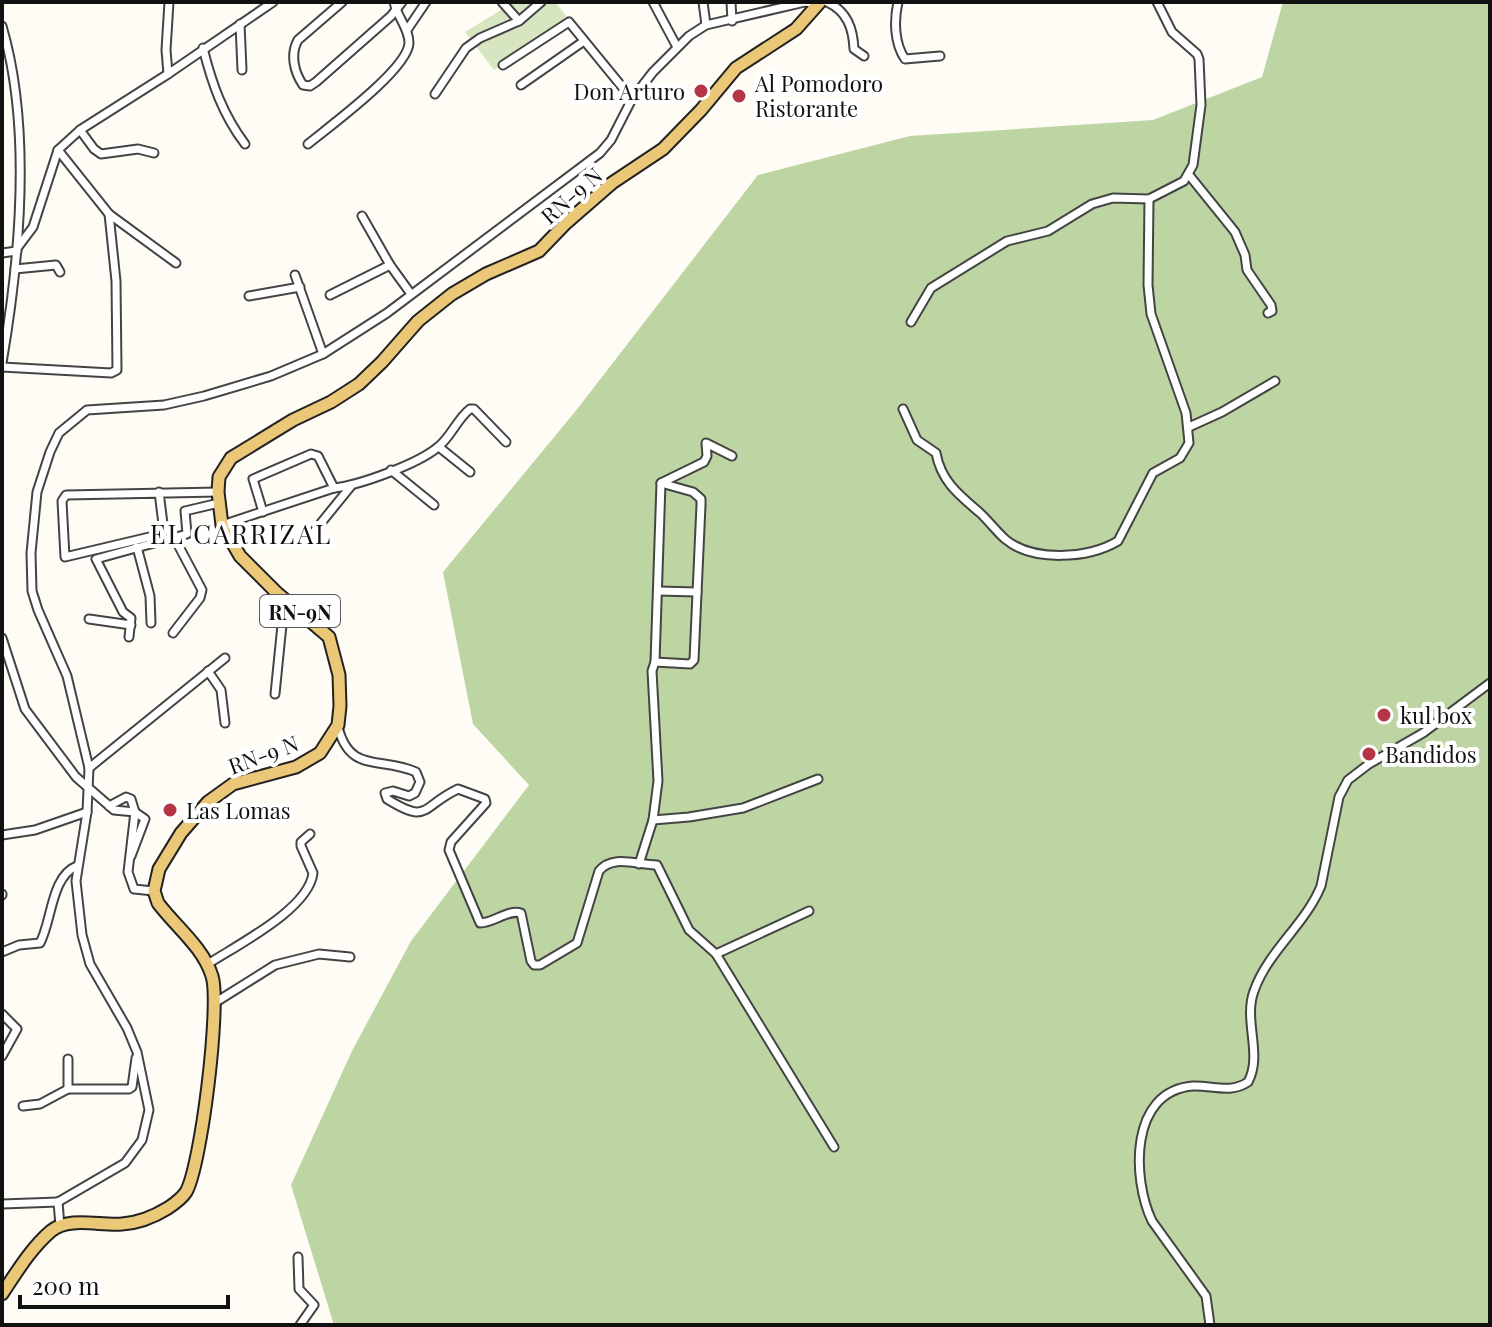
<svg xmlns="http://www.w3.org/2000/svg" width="1492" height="1327" font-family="'Playfair Display',serif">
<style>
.green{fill:#d7e6c1}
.forest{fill:#bdd5a2}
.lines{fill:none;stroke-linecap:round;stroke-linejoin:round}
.minor-casing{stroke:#444;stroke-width:11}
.primary-casing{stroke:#222;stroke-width:15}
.minor{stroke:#fff;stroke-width:7}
.primary{stroke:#ebc778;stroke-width:11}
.poi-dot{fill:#b43544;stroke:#fff;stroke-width:3}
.labels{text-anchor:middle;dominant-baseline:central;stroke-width:8;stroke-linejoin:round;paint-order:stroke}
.shield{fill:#fff;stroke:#585858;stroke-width:2}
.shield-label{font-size:20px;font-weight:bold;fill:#111}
.poi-label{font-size:22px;fill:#111;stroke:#fff;text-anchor:start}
.street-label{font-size:22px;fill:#111;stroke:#fff}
.quarter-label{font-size:26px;letter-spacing:2px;fill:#111;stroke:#fff}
</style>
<rect width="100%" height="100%" fill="#fefcf5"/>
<path class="green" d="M 514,2 L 555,2 L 569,19 L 494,70 L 465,32 Z"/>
<path class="forest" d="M 1283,2 L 1490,2 L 1490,1325 L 334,1325 L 291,1185 L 352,1051 L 411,941 L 529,785 L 473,724 L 443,572 L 578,408 L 758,175 L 910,136 L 1153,120 L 1262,77 Z"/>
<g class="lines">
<defs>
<g id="minor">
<path d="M 342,2 L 298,40 C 290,54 294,72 303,85 L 310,86 L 316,82 L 391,16 L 402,2"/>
<path d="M 502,2 L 519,21"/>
<path d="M 653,2 L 677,47"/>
<path d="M 703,2 L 706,25"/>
<path d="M 731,2 L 732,21"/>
<path d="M 827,2 C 847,11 853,28 854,49 L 864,56"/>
<path d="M 898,2 C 894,20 894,43 905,59 L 940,56"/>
<path d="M 240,24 L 242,70"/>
<path d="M 2,26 C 32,128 20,258 2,363"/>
<path d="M 407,30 L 426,2"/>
<path d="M 203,48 C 212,84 223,115 245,144"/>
<path d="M 503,65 L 569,22 L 632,99"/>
<path d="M 168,74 L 166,50 L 169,2"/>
<path d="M 521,85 L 584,41"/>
<path d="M 435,94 L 466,48 L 480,38 L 519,21 L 541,2"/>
<path d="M 80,130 L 94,149 L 101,154 L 138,149 L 154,153"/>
<path d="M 308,144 C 330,126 408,69 409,43 C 409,28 397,17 394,2"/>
<path d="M 58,150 L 109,214 L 176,263"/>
<path d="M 1189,175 L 1235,232 L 1245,255 L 1247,270 L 1271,305 L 1272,311 L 1268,313"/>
<path d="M 362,216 L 390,265 L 411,294"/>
<path d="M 18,247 L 33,227 L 58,150 L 80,130 L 168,74 L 273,2"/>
<path d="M 2,253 L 17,251"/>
<path d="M 15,269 L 56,265 L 60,272"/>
<path d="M 295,275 L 323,354"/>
<path d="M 330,295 L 390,265"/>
<path d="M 249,296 L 300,287"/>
<path d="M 911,322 L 931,288 L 1007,241 L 1048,231 L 1092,204 L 1113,198 L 1149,199 L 1184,181 L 1193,165 L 1201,105 L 1199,59 L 1197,54 L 1172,32 L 1157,2"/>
<path d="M 2,367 L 111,373 L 117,370 L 116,281 L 109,214"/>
<path d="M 903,409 L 917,440 L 936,453 C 941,481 959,495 979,512 C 988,520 996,531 1005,539 C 1032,562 1088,559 1118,541 L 1153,473 L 1180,458 L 1189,443 L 1186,413 L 1151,314 L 1148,285 L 1149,199"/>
<path d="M 1189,427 L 1222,412 L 1275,381"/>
<path d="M 439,447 L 470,472"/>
<path d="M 391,470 L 434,505"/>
<path d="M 159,492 L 164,532 L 162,534 L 65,557 L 62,501 L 66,495 L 218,492"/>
<path d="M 263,512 L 253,479 L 311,454 L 318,456 L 334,488"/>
<path d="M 222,525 L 334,488 C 360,485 418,464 438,447 C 451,437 457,419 470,409 L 474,409 L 506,442"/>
<path d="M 308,539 L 351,486"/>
<path d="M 137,547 L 150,596 L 151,623"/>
<path d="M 658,591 L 697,592"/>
<path d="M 89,619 L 131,625"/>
<path d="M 173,633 L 200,598 L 202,590 L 175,539"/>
<path d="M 129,637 L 131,618 L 123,612 L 96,559 L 187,534 L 185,511 L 219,503"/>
<path d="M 2,638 L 25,709 L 76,777 L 114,810 L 135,812 L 145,819 L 131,856"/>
<path d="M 655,662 L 690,664 L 694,660 L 701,505 L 701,499 L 693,492 L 661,483"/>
<path d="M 208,671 L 221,690 L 225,723"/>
<path d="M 275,694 L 283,615 L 288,601"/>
<path d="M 338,727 C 350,774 380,756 416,772 L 420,782 L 415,793 L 409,796 L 393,791 L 385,793 L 387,799 C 429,825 420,807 458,789 L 485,799 L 486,803 L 451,842 L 449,850 L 480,923 C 494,923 508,909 521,913 L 531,961 L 534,965 L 540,965 L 577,943 L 599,871 C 613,854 637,865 657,865 L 689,930 L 716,954 L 834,1147"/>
<path d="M 89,768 L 225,658"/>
<path d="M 109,806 L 126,797 L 131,799 L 135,812 L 128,872 L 134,889 L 154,891"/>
<path d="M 653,820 L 689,817 L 743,808 L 818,779"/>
<path d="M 2,835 L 35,830 L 87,812"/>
<path d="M 639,864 L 653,820 L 658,781 L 652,671 L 655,662 L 661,483 L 704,462 L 707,456 L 706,443 L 732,456"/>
<path d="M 2,895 L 2,894"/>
<path d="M 2,952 L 19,945 L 40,943 C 52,921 51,876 77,866"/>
<path d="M 716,954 L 809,911"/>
<path d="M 208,964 C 237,945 309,909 313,873 L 301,846 L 301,842 L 310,834"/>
<path d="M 216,1002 L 275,965 L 319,954 L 350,957"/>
<path d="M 2,1014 L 17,1029 L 2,1056"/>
<path d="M 68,1089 L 129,1089 L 132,1087 L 136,1058"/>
<path d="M 23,1106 L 40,1104 L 68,1089 L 68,1059"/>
<path d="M 58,1202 L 125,1163 L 142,1140 L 149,1110 L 137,1052 L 127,1028 L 90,964 L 82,935 L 76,881 L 87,812 L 89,768 L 67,676 L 38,610 L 32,591 L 31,553 L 37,492 L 50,452 L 59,433 L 87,410 L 164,405 L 204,396 L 271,376 L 323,354 L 387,313 L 600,153 L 611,140 L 632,99 L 653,72 L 689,36 L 706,25 L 805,2 L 818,4"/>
<path d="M 58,1202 L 60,1226"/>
<path d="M 2,1204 L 58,1202"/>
<path d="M 298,1257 L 299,1289 L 314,1305 L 300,1325"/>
<path d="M 1210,1325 L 1206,1296 L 1152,1221 C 1132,1179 1129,1091 1193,1086 C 1212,1085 1230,1094 1248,1082 C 1263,1055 1243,1020 1254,991 C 1268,951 1305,925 1321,886 L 1339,797 L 1348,780 L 1369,764 L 1423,733 L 1490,683"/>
</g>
<path id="primary" d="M 2,1294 C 16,1273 31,1248 51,1231 C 69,1216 100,1226 122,1224 C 138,1223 155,1216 168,1208 C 174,1204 182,1198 186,1192 C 201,1167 221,1004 212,976 C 203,947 175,926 158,903 L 154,891 L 159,869 L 181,833 L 208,802 L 233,784 L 296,767 L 320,753 L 338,725 L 340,706 L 339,675 L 329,637 L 277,593 L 240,556 L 222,525 L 218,492 L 219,477 L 231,458 L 293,420 L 331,402 L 359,384 L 382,362 L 418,321 L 452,294 L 486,274 L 539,251 L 566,223 L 612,183 L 663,149 L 701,110 L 736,68 L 796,29 L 820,2"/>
</defs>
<use href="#minor" class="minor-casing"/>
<use href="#primary" class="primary-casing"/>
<use href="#minor" class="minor"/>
<use href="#primary" class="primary"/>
</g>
<g class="poi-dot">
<circle cx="701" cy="91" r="8"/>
<circle cx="739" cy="96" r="8"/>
<circle cx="1384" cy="715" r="8"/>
<circle cx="1369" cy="754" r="8"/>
<circle cx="170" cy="810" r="8"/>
</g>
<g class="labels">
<rect class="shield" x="260" y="595" width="80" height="32" rx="6"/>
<g class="shield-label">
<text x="300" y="611">RN-9N</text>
</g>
<g class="poi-label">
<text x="755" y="83">Al Pomodoro<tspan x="755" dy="25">Ristorante</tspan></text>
<text x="685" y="91" text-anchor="end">Don Arturo</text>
<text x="1400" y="715">kul box</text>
<text x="1385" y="754">Bandidos</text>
<text x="186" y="810">Las Lomas</text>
</g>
<g class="street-label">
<text transform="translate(571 195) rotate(-41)">RN-9 N</text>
<text transform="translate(263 754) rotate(-20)">RN-9 N</text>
</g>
<g class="quarter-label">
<text x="241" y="533">EL CARRIZAL</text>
</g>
</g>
<rect width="1492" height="1327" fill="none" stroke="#111111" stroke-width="8"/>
<path d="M20 1295v12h208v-12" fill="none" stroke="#111111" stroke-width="4"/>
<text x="32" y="1295" font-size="24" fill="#111111" stroke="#ffffff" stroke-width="6" paint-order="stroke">200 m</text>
</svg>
